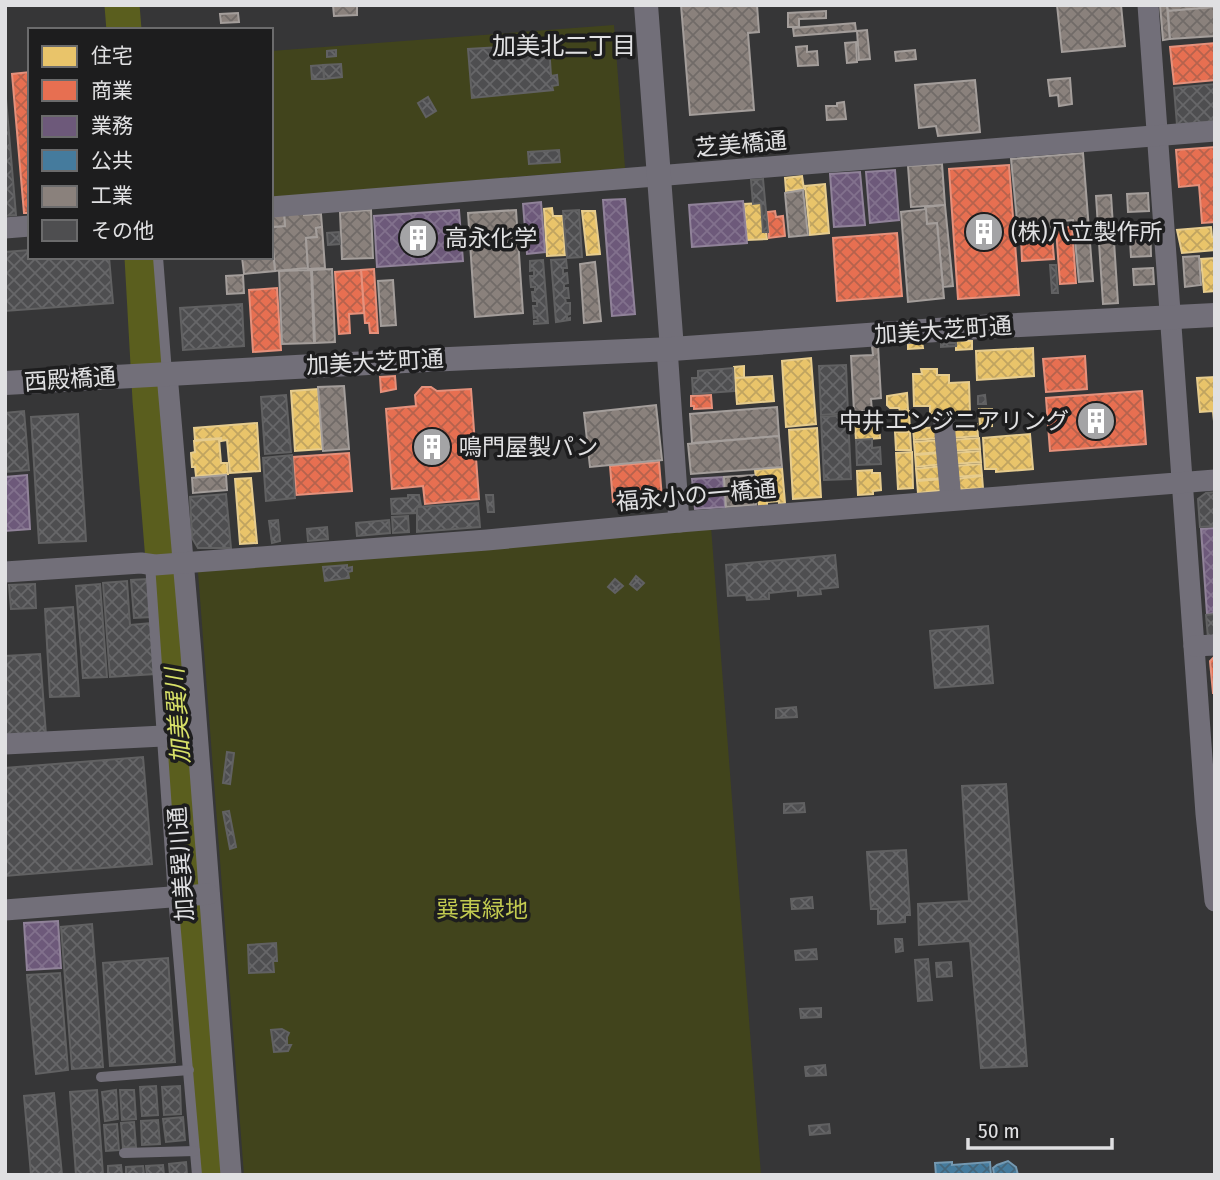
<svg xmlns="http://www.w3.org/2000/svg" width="1220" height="1180" font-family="'Fira Sans Condensed','Noto Sans JP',sans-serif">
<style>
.park{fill:#41441c}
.homes{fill:url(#homes-cross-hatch);stroke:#e6cc8e;stroke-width:2}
.shops{fill:url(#shops-cross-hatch);stroke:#e5917c;stroke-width:2}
.offices{fill:url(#offices-cross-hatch);stroke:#908299;stroke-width:2}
.public{fill:url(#public-cross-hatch);stroke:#7499b2;stroke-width:2}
.industry{fill:url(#industry-cross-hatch);stroke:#a49e9b;stroke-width:2}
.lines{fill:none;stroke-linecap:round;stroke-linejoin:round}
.river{stroke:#5a5e1e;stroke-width:35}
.building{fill:url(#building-cross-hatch);stroke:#616162;stroke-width:2}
.service{stroke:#726f79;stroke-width:10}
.minor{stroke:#726f79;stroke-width:21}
.tertiary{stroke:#726f79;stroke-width:24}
.labels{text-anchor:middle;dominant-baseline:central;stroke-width:7;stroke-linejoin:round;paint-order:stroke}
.street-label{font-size:23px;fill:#e0e0e2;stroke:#1d1d1e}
.poi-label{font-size:23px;fill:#e0e0e2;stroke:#1d1d1e;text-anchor:start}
.park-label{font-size:23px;fill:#c2ca50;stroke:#1d1d1e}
.neighbourhood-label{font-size:24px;fill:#e0e0e2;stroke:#1d1d1e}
.water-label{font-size:24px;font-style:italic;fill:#d8e168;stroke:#1d1d1e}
</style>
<defs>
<pattern id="homes-cross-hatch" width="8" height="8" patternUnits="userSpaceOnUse" patternTransform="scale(1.75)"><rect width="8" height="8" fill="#e9c46a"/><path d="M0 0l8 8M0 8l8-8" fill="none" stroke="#c0a460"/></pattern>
<pattern id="shops-cross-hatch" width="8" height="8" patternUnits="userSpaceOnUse" patternTransform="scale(1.75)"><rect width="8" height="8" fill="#e76f51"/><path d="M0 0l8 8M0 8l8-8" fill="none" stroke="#b6624d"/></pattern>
<pattern id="offices-cross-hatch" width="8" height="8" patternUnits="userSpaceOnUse" patternTransform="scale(1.75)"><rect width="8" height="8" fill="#6d597a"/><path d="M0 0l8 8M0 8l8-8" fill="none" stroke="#82718d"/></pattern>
<pattern id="public-cross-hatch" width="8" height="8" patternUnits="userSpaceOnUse" patternTransform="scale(1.75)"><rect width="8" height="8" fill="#457b9d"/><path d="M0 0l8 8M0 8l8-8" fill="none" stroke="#446579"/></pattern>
<pattern id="industry-cross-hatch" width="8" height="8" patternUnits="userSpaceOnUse" patternTransform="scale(1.75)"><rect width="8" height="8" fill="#8a817c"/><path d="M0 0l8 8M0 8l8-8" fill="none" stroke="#716b68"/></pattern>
<pattern id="building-cross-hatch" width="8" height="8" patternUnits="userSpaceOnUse" patternTransform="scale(1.75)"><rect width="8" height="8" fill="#4e4e50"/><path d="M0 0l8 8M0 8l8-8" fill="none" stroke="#676769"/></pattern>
</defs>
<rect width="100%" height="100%" fill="#363637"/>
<g class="park">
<path d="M 614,25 L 625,168 L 271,197 L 271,51 Z"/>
<path d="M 711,527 L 761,1175 L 244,1175 L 198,572 Z"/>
</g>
<g class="homes">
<path d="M 802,176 L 804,189 L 786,191 L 785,178 Z"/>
<path d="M 825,184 L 829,233 L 810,235 L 805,186 Z"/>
<path d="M 761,203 L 763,232 L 766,232 L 767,239 L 747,240 L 744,204 Z"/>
<path d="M 552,208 L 553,216 L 563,216 L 565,255 L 547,256 L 544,209 Z"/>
<path d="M 582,211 L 595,211 L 600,254 L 587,255 Z"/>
<path d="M 1211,227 L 1212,237 L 1215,237 L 1215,250 L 1182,253 L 1177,230 Z"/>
<path d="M 1215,258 L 1215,291 L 1204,292 L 1201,259 Z"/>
<path d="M 908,341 L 922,341 L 923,348 L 908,349 Z"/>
<path d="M 956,341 L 972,341 L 972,349 L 956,350 Z"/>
<path d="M 1033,348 L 1034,376 L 977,380 L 976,351 Z"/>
<path d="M 811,358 L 816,424 L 786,427 L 782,361 Z"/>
<path d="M 744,366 L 744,378 L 735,378 L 734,367 Z"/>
<path d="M 921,369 L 937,369 L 937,375 L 949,375 L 949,383 L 969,382 L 970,413 L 930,414 L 930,406 L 914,406 L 913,374 L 922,374 Z"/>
<path d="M 772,376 L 774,401 L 737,404 L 735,378 Z"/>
<path d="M 1215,377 L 1215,421 L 1214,421 L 1213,411 L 1200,412 L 1197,378 Z"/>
<path d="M 318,389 L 322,449 L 295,451 L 291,391 Z"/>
<path d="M 907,393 L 908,410 L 900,411 L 899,408 L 890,408 L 887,405 L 887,396 Z"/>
<path d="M 979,409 L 992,409 L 992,426 L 980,427 Z"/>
<path d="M 875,410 L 875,420 L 879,420 L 879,424 L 855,426 L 854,411 Z"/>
<path d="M 909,411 L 910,432 L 895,432 L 895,412 Z"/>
<path d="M 257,423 L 260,471 L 230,473 L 227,440 L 221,441 L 221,438 L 195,440 L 194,428 Z"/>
<path d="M 879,424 L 880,438 L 856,440 L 855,426 Z"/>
<path d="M 977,424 L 978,436 L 952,438 L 951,426 Z"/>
<path d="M 939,427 L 940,438 L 914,440 L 913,429 Z"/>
<path d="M 817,428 L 821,497 L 793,499 L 789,430 Z"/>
<path d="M 895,432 L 910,432 L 911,450 L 896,450 Z"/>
<path d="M 1030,434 L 1033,469 L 996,472 L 996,469 L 985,469 L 983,438 Z"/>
<path d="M 979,438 L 980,449 L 953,451 L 952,440 Z"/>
<path d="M 219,439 L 221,463 L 227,463 L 228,474 L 196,476 L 195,467 L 192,467 L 191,453 L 195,452 L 194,441 Z"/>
<path d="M 941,440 L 942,452 L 915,454 L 914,442 Z"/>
<path d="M 980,451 L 981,462 L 954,464 L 953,453 Z"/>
<path d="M 912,452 L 913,488 L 898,489 L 896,453 Z"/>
<path d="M 941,453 L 943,464 L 916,467 L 915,455 Z"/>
<path d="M 981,464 L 982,475 L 955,477 L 954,466 Z"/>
<path d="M 942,466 L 944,478 L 917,480 L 916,469 Z"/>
<path d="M 782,468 L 785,503 L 779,504 L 779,501 L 767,502 L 767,506 L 759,506 L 755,470 Z"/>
<path d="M 872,470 L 872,473 L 880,473 L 881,490 L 873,491 L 873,494 L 858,495 L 857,471 Z"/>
<path d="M 982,476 L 983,488 L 956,490 L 955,479 Z"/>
<path d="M 251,478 L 257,543 L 240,544 L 235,479 Z"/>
<path d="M 944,479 L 945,490 L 918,493 L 917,481 Z"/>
</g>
<g class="shops">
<path d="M 1215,43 L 1215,80 L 1174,84 L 1170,47 Z"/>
<path d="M 30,72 L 30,213 L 24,213 L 12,74 Z"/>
<path d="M 1215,147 L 1215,222 L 1202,223 L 1199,185 L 1179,187 L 1176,150 Z"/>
<path d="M 1009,165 L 1019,295 L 958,299 L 949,169 Z"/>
<path d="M 775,211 L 776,217 L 783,216 L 785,236 L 769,238 L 767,212 Z"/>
<path d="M 1072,227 L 1076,283 L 1060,284 L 1056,228 Z"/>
<path d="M 897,233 L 902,296 L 837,301 L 833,238 Z"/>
<path d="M 1052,235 L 1054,259 L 1022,261 L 1021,237 Z"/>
<path d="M 374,269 L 378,333 L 370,333 L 369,323 L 365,323 L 361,270 Z"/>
<path d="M 361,270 L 364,313 L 349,314 L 350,333 L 339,334 L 335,272 Z"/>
<path d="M 277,288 L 281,350 L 253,352 L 249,290 Z"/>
<path d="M 1085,356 L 1087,389 L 1046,392 L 1043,359 Z"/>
<path d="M 395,376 L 396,389 L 381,392 L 380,377 Z"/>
<path d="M 422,387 L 431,387 L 437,391 L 471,389 L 479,499 L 425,504 L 423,486 L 392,489 L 386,409 L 416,406 L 415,395 Z"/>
<path d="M 1142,391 L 1146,444 L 1050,451 L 1046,398 Z"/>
<path d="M 711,395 L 712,408 L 694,409 L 694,406 L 691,406 L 691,396 Z"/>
<path d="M 349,453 L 352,491 L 296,495 L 293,457 Z"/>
<path d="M 659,462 L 662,498 L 613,502 L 610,466 Z"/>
<path d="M 1215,656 L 1215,693 L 1213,693 L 1210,661 Z"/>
</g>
<g class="offices">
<path d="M 895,170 L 899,220 L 870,223 L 866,172 Z"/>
<path d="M 860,172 L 865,225 L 834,227 L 830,174 Z"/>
<path d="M 625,199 L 635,314 L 612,316 L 603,200 Z"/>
<path d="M 743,201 L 747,243 L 692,247 L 689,205 Z"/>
<path d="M 541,202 L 545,252 L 527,254 L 523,204 Z"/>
<path d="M 459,210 L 463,261 L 377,267 L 374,216 Z"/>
<path d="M 27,475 L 30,529 L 5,531 L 5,477 Z"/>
<path d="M 723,477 L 725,507 L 695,509 L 692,479 Z"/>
<path d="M 1215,528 L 1215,613 L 1207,614 L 1201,529 Z"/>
<path d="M 58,921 L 61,968 L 27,970 L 24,923 Z"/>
</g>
<g class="public">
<path d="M 1008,1161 L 1016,1167 L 1018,1175 L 994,1175 L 993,1168 L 997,1165 Z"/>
<path d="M 952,1162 L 952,1165 L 990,1162 L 991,1175 L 936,1175 L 935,1163 Z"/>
</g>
<g class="industry">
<path d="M 333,5 L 357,5 L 357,15 L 334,16 Z"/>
<path d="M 681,5 L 757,5 L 759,32 L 748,33 L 754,110 L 690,115 Z"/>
<path d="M 1057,5 L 1121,5 L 1125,46 L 1062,52 Z"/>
<path d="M 1160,5 L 1167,5 L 1170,39 L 1163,40 Z"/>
<path d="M 1167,5 L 1215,5 L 1215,7 L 1168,11 Z"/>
<path d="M 1215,7 L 1215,36 L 1170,39 L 1168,11 Z"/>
<path d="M 826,11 L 826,18 L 799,19 L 799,27 L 788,27 L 788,13 Z"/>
<path d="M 238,13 L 239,22 L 221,23 L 220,14 Z"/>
<path d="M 855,23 L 856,31 L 794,36 L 793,28 Z"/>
<path d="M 867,30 L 870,59 L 859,60 L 857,31 Z"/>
<path d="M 856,42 L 857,62 L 847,63 L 845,43 Z"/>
<path d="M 807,46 L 807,52 L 817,51 L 818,65 L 798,66 L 796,47 Z"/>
<path d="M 915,50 L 916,59 L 896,61 L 895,52 Z"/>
<path d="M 1070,78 L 1072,104 L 1059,106 L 1058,95 L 1050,96 L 1048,80 Z"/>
<path d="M 975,80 L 980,132 L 938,136 L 936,126 L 919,128 L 915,85 Z"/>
<path d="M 844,102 L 846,119 L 827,120 L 826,106 L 837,106 L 837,103 Z"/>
<path d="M 1083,153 L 1093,281 L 1079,282 L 1073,220 L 1053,222 L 1053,228 L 1018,231 L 1011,159 Z"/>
<path d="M 942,164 L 945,205 L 911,207 L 908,166 Z"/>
<path d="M 803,190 L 808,235 L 789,237 L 785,193 Z"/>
<path d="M 1148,193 L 1149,211 L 1128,212 L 1127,194 Z"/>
<path d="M 1111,195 L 1118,303 L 1103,304 L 1096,196 Z"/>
<path d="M 945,205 L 953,286 L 943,287 L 937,223 L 927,224 L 925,207 Z"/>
<path d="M 926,209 L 927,224 L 937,223 L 944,298 L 908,302 L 901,212 Z"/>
<path d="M 371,210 L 373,258 L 342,259 L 340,212 Z"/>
<path d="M 516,210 L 523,313 L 475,317 L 468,213 Z"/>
<path d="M 304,213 L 304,215 L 321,214 L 322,227 L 316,228 L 317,237 L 306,238 L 308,268 L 275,271 L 271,227 L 285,226 L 284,214 Z"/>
<path d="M 284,214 L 285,226 L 271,227 L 271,215 Z"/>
<path d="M 1150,223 L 1151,256 L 1131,257 L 1129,224 Z"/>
<path d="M 322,227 L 325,268 L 308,269 L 306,238 L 317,237 L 316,228 Z"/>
<path d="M 271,230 L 275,271 L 244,274 L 242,257 L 271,257 Z"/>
<path d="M 1199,256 L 1201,285 L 1185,287 L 1183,257 Z"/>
<path d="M 595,262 L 601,321 L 584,323 L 580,264 Z"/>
<path d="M 1153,268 L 1154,284 L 1134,285 L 1133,269 Z"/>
<path d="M 332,269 L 335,342 L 315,343 L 312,270 Z"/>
<path d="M 311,270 L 314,343 L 282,344 L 279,271 Z"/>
<path d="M 243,275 L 244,293 L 227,294 L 226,276 Z"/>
<path d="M 393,280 L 396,325 L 381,326 L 378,281 Z"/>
<path d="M 878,345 L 881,398 L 871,399 L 872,411 L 854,411 L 851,356 L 873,355 L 872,346 Z"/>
<path d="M 344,386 L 349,449 L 323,451 L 318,387 Z"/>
<path d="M 656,405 L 662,460 L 590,467 L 584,413 Z"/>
<path d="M 777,407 L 779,436 L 692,443 L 690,414 Z"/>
<path d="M 779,436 L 782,467 L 691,474 L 688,444 Z"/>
<path d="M 226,475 L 227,490 L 193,493 L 192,478 Z"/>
<path d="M 754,475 L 756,505 L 726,507 L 724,477 Z"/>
</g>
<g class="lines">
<g class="river">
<path d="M 122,5 L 124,30"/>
<path d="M 142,257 L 150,400 L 213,1175"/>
</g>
</g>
<g class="building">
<path d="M 520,38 L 521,47 L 549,45 L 551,76 L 557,75 L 558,85 L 552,86 L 553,90 L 472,98 L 468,49 L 502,47 L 501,39 Z"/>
<path d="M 336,50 L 336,56 L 327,57 L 327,51 Z"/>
<path d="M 341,64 L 342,77 L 324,79 L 323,65 Z"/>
<path d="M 323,65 L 324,79 L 312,79 L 311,66 Z"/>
<path d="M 1215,84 L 1215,121 L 1177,125 L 1174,88 Z"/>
<path d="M 5,87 L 16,215 L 5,216 Z"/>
<path d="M 428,97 L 436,111 L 426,117 L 418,103 Z"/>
<path d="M 559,150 L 560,162 L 529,164 L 528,152 Z"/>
<path d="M 763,179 L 768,232 L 763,232 L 761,203 L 753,204 L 751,180 Z"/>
<path d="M 579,210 L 582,257 L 567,258 L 563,211 Z"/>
<path d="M 339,232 L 340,244 L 328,245 L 327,233 Z"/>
<path d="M 30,250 L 30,257 L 109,257 L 113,303 L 5,311 L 5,252 Z"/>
<path d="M 566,259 L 567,268 L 563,268 L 563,274 L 567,273 L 568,283 L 564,284 L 564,288 L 568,288 L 569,298 L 565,298 L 566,303 L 570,303 L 570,314 L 567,315 L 567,319 L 570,318 L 570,320 L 556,322 L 551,260 Z"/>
<path d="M 543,260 L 548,323 L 534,324 L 534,321 L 538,321 L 537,317 L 534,318 L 533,306 L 537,306 L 537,301 L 533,301 L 532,292 L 535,292 L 535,287 L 531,287 L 530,276 L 534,276 L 534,270 L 530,271 L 530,261 Z"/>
<path d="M 1050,265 L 1056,265 L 1058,293 L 1052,293 Z"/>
<path d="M 242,304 L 244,346 L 183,350 L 180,308 Z"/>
<path d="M 941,343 L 956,343 L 956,346 L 941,347 Z"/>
<path d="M 846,365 L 848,413 L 821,415 L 819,366 Z"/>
<path d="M 733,368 L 734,391 L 693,394 L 692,378 L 698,378 L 698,371 Z"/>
<path d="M 286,395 L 291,452 L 265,454 L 261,397 Z"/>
<path d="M 985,395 L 986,404 L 978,404 L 978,396 Z"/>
<path d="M 24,411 L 29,470 L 5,472 L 5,413 Z"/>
<path d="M 78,414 L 86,541 L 39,543 L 31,417 Z"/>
<path d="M 848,415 L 851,479 L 824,480 L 821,417 Z"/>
<path d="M 872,439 L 872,448 L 880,447 L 881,464 L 857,465 L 856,440 Z"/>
<path d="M 292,455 L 295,498 L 266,501 L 263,458 Z"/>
<path d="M 1215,492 L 1215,526 L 1200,527 L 1198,499 L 1206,493 Z"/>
<path d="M 226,494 L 231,548 L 198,548 L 192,538 L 190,497 Z"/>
<path d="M 408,495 L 419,495 L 421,506 L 417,507 L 418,513 L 392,514 L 391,499 L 408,498 Z"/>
<path d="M 486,495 L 493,495 L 494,512 L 488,512 Z"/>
<path d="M 478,503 L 480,527 L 417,532 L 417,507 Z"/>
<path d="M 408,516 L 409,532 L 393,533 L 392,517 Z"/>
<path d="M 278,520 L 280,541 L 272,543 L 269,521 Z"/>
<path d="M 389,520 L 390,533 L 357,536 L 356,523 Z"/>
<path d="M 327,527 L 328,539 L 308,541 L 307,529 Z"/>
<path d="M 835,555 L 838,587 L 820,589 L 821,594 L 798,596 L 798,590 L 769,593 L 769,599 L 747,600 L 746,595 L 728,596 L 726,565 Z"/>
<path d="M 347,565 L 347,568 L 352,567 L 352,571 L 348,572 L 349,578 L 325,581 L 323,567 Z"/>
<path d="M 636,576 L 644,583 L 637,590 L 630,584 Z"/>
<path d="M 148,579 L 151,617 L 134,618 L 131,580 Z"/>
<path d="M 615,579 L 623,586 L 615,593 L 608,587 Z"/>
<path d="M 127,581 L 130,625 L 151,623 L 155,674 L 110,677 L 103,583 Z"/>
<path d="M 35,584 L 36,608 L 11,609 L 9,585 Z"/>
<path d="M 100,584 L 107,677 L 83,678 L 76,586 Z"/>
<path d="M 73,607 L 79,696 L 50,697 L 45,609 Z"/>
<path d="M 1215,614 L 1215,637 L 1208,638 L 1206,615 Z"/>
<path d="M 988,626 L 993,683 L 935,688 L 930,631 Z"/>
<path d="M 40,654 L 46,735 L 5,738 L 5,656 Z"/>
<path d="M 796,707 L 797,717 L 776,718 L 776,709 Z"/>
<path d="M 227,752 L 234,753 L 230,784 L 223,783 Z"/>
<path d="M 143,757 L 152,864 L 5,876 L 5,768 Z"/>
<path d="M 1006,784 L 1027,1066 L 981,1068 L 970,941 L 919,945 L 918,904 L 969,901 L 962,786 Z"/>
<path d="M 804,803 L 805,812 L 784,813 L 784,804 Z"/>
<path d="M 229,811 L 236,847 L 230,849 L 223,812 Z"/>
<path d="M 906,850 L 910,915 L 905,915 L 905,922 L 878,924 L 878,909 L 871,909 L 867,852 Z"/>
<path d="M 812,897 L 813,908 L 792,909 L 791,899 Z"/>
<path d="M 92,924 L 103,1067 L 72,1069 L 61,927 Z"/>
<path d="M 895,939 L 902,939 L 903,951 L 896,952 Z"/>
<path d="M 276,943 L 277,961 L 273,961 L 274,972 L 249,973 L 248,945 Z"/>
<path d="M 816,949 L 817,959 L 796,960 L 795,951 Z"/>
<path d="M 168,958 L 175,1062 L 110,1066 L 103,963 Z"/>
<path d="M 928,959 L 932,1000 L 918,1001 L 915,960 Z"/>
<path d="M 951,962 L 952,976 L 937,977 L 936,963 Z"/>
<path d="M 60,973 L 68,1070 L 36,1074 L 27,975 Z"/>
<path d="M 821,1008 L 821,1017 L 801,1018 L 800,1009 Z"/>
<path d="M 282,1029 L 289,1033 L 287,1037 L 287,1045 L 291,1045 L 288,1051 L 274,1052 L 271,1030 Z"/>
<path d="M 825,1065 L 826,1075 L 806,1076 L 805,1067 Z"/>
<path d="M 156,1086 L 158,1115 L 142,1116 L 140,1087 Z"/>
<path d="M 180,1086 L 181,1114 L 164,1115 L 162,1087 Z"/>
<path d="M 97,1090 L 103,1175 L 76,1175 L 70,1092 Z"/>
<path d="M 116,1090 L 118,1119 L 105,1121 L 102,1092 Z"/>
<path d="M 120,1090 L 134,1090 L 136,1119 L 122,1120 Z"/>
<path d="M 54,1093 L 62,1175 L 31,1175 L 24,1096 Z"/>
<path d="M 183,1117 L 185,1140 L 166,1142 L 163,1119 Z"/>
<path d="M 158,1120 L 160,1144 L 142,1145 L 141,1121 Z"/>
<path d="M 134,1122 L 136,1147 L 123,1148 L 121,1123 Z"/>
<path d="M 117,1124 L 119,1150 L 106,1151 L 104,1125 Z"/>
<path d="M 829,1124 L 830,1133 L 810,1135 L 809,1126 Z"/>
<path d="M 186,1162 L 187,1175 L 170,1175 L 169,1164 Z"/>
<path d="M 121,1165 L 122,1175 L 108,1175 L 108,1166 Z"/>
<path d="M 163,1165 L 164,1175 L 147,1175 L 146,1166 Z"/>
<path d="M 143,1166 L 144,1175 L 126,1175 L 126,1167 Z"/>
</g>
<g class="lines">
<g class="service">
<path d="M 158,257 L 167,373"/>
<path d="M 150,564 L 173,897 L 197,1175"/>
<path d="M 101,1077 L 189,1070"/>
<path d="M 124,1153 L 195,1151"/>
</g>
<g class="minor">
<path d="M 1148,5 L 1206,814 L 1215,901"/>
<path d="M 271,207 L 1215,131"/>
<path d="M 5,228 L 30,226"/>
<path d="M 667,348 L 679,522"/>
<path d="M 167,374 L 191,653 L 231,1175"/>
<path d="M 944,423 L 951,500"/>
<path d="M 5,572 L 141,563 L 155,565 L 487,540 L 679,522 L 1215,480"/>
<path d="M 1194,646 L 1215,645"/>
<path d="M 5,744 L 163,736"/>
<path d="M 5,910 L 209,894"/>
</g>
<g class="tertiary">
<path d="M 646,5 L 672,349"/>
<path d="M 5,383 L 405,361 L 672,349 L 979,327 L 1215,315"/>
</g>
</g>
<defs>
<symbol id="building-disc" viewBox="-11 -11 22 22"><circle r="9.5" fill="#a4a4a6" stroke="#1d1d1e"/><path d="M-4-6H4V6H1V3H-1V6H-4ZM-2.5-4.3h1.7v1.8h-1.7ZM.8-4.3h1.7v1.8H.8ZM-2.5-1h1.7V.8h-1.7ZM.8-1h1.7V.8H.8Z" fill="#fff"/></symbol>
</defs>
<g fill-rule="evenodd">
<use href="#building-disc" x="962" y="210" width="44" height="44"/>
<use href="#building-disc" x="396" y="216" width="44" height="44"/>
<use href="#building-disc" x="1074" y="399" width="44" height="44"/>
<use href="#building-disc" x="410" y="425" width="44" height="44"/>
</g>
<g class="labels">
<g class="street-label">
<text transform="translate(741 144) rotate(-5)">芝美橋通</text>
<text transform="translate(943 330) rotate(-4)">加美大芝町通</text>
<text transform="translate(375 362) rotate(-3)">加美大芝町通</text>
<text transform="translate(70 379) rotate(-4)">西殿橋通</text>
<text transform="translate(696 495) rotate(-5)">福永小の一橋通</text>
<text transform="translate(181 864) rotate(-94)">加美巽川通</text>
</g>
<g class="poi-label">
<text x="1011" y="232">(株)八立製作所</text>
<text x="445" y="238">高永化学</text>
<text x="1069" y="421" text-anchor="end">中井エンジニアリング</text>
<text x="459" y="447">鳴門屋製パン</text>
</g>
<g class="park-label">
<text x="482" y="909">巽東緑地</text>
</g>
<g class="neighbourhood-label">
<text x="564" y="46">加美北二丁目</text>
</g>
<g class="water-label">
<text transform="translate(178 716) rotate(-94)">加美巽川</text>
</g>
</g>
<rect width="1220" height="1180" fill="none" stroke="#e0e0e2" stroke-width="14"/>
<rect x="28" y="28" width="245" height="231" fill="#1d1d1e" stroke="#6b6b6c" stroke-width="2"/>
<rect x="42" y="46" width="35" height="21" fill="#e9c46a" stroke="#6b6b6c" stroke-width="2"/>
<text x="91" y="63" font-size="21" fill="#e0e0e2">住宅</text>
<rect x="42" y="80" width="35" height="21" fill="#e76f51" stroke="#6b6b6c" stroke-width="2"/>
<text x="91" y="98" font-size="21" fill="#e0e0e2">商業</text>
<rect x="42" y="116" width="35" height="21" fill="#6d597a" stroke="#6b6b6c" stroke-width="2"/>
<text x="91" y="133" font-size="21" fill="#e0e0e2">業務</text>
<rect x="42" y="150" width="35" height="21" fill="#457b9d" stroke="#6b6b6c" stroke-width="2"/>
<text x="91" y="168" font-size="21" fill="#e0e0e2">公共</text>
<rect x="42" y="186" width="35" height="21" fill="#8a817c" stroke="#6b6b6c" stroke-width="2"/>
<text x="91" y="203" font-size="21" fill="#e0e0e2">工業</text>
<rect x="42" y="220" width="35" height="21" fill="#4e4e50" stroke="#6b6b6c" stroke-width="2"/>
<text x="91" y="238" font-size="21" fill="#e0e0e2">その他</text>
<path d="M968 1138v10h144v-10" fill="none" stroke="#e0e0e2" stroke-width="3.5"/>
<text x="978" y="1138" font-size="21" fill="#e0e0e2" stroke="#1d1d1e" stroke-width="5" paint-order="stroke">50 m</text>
</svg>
